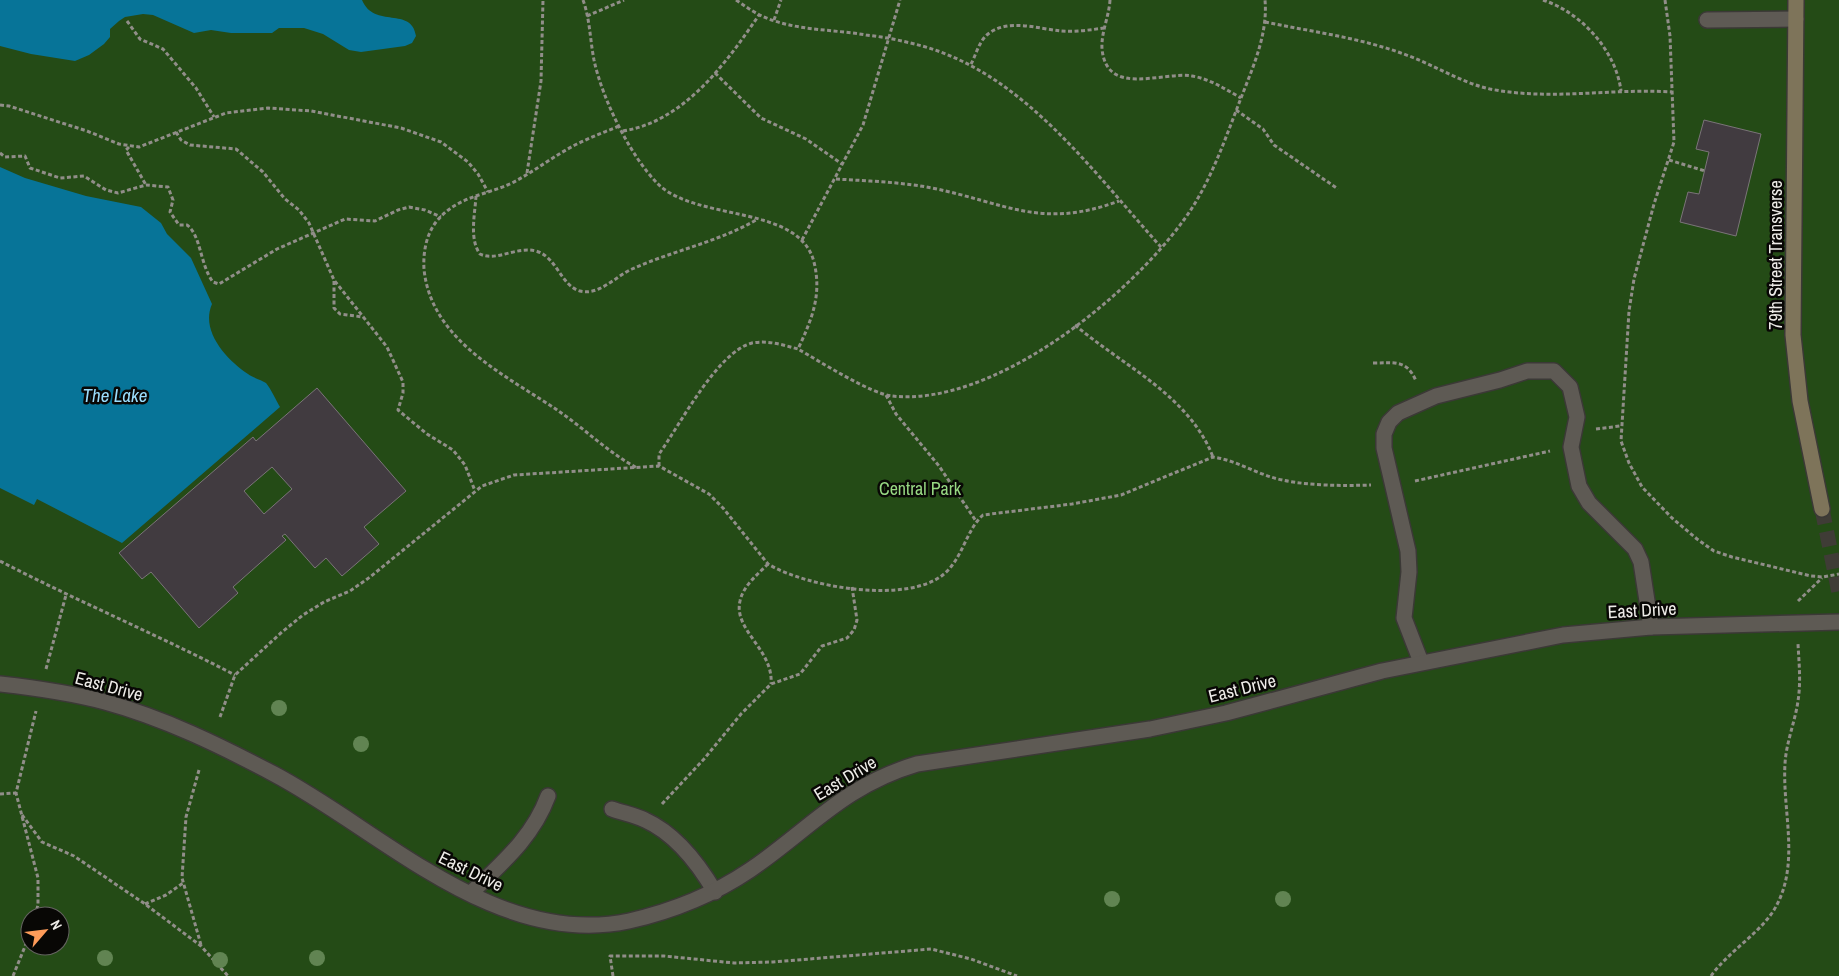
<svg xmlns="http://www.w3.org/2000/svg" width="1839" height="976" font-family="'Archivo Narrow',sans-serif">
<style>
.green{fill:#244b16;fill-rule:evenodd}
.water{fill:#077498}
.building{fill:#413b40;stroke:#7b7479;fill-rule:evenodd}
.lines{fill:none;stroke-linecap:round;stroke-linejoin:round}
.secondary-tunnel{stroke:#3f3c36;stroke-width:15;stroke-dasharray:15 8;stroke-linecap:butt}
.lane-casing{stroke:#3b3936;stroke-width:18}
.street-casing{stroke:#3b3936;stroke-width:18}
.secondary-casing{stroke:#3b3936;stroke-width:18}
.path{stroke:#918e89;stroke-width:3;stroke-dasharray:4 2.5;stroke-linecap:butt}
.lane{stroke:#5e5a54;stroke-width:15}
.street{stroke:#5e5a54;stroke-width:15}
.secondary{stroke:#7e745a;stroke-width:15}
.tree{fill:#618452}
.labels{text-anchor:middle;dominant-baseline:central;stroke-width:5;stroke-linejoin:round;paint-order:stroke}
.street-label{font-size:18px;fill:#eeece8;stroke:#080705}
.park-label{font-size:18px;fill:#97d883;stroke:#080705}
.water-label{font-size:19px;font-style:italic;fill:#9adcfb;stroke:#080705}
</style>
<rect width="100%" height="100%" fill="#201d17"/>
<path class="green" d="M 0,0 L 1839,0 L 1839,976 L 0,976 ZM 30,916 L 60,916 L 60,946 L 30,946 Z"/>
<g class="water">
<path d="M 0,0 L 362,0 C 374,29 412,6 416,36 L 412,43 L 405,46 L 361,52 L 349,50 L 323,34 L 304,28 L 279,28 L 272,33 L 231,33 L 211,30 L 194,33 L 153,15 L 143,14 L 125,17 L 119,21 L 110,29 L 110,37 L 104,44 L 89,55 L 75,61 L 31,54 L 0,46 Z"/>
<path d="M 0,167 L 25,178 L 86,196 L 141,207 L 161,223 L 167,234 L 191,258 L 212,304 C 200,331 227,360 248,374 C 253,378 262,380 266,383 C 271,389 276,400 280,407 L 122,543 L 37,499 L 34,505 L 0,488 Z"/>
</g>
<g class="building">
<path d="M 1704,120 L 1761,134 L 1736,236 L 1680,222 L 1688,192 L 1699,194 L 1709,152 L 1696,149 Z"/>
<path d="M 317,388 L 406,491 L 364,527 L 379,544 L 342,576 L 326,558 L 315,568 L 285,534 L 282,536 L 286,540 L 233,587 L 238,593 L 199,628 L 151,572 L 142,579 L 119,553 L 253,437 L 256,441 ZM 272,467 L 292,489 L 264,514 L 244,491 Z"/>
</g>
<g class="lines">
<path class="secondary-tunnel" d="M 1822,509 L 1839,593"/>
<defs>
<g id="lane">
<path d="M 1707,20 L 1796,19"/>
<path d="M 1421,662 L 1404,618 L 1409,572 L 1408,551 L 1384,448 L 1384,434 L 1389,422 L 1398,413 L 1436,396 L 1500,380 L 1527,371 L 1554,371 L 1570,387 L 1577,417 L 1571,447 L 1579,486 L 1589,503 L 1635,549 L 1641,562 L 1651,627"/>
<path d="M 612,809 C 623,813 635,815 645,820 C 676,834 698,863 715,892"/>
<path d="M 471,893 C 502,863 533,837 548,796"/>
</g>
<path id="street" d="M 0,684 C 36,688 71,693 105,702 C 164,718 221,746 274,774 C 382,831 496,949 629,921 C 673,911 713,895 750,870 C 810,829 843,786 917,764 L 1150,729 L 1226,713 L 1382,671 L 1563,635 L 1651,627 L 1839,622"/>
<path id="secondary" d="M 1796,0 L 1793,335 L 1800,401 L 1822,509"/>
</defs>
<use href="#lane" class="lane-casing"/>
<use href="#street" class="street-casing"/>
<use href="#secondary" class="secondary-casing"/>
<g class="path">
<path d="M 583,0 C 590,19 590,40 594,60 C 602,98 630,156 658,184 C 697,222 799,204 814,262 C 822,295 812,319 798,349"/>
<path d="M 736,0 C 745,6 753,12 762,16 C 794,31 832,29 866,35 C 885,37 904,41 922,46 C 1024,74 1093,172 1161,247"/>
<path d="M 1110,0 C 1109,17 1101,32 1102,49 C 1107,98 1162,71 1192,76 C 1210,79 1225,89 1241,98"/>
<path d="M 1543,0 C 1582,13 1616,51 1621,91"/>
<path d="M 1665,0 L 1670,36 L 1674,142 L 1654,204 L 1634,279 L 1629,311 L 1621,441 L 1629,463 L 1642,487 L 1672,518 L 1697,539 L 1714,551 L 1732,557 L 1811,576 L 1823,577 L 1839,574"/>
<path d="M 587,16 L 624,0"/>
<path d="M 774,20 L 781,0"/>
<path d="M 127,21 L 140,39 L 163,49 L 196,88 L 214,117"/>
<path d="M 1265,22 C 1313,32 1363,38 1409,56 C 1436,66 1462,83 1490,89 C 1551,101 1611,88 1672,92"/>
<path d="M 971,64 C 976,55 979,41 988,34 C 1008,18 1039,29 1061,31 C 1075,32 1090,30 1104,28"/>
<path d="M 715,73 L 761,118 L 806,139 L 842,164"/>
<path d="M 0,105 L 9,106 L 87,131 L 119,144 L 139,147 L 226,113 L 268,108 L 311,111 L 401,128 L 441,142 L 468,162 L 478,174 L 488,192"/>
<path d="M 1236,110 L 1263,129 L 1274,145 L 1338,189"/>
<path d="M 619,126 C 605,132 591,137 577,144 C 555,155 535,171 512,183 C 484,196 457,196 436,222 C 426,235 423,253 424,269 C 431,342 508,376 560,412 C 586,430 609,453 637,468"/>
<path d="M 623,131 C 685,121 726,63 759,15"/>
<path d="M 176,132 L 181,140 L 190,145 L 236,149 L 263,172 L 285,199 L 299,210 L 309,223 L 334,280 L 387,347 L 403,382 L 403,393 L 398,410 L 427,434 L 453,450 L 465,465 L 475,491"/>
<path d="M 129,147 L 126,150 L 146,185"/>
<path d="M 0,153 L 5,157 L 25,156 L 30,168 L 60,178 L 84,176 L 106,190 L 118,193 L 146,185 L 168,187 L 173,200 L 170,212 L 179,225 L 187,225 C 201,235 200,265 213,282 L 219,284 L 277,249 L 345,219 L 375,221 L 398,210 L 409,207 L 425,210 L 441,217"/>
<path d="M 1669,160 L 1705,171"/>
<path d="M 527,173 L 541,81 L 543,0"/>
<path d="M 836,179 C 868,181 901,182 932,188 C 1006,203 1041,230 1119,201"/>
<path d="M 476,196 C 475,214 469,239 480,254 C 496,262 516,246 536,251 C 557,257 561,286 580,291 C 599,296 616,276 632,269 C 672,251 718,242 756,220"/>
<path d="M 802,240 L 863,125 L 900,0"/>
<path d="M 334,281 L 334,308 L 340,314 L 363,317"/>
<path d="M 1075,325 C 1123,366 1189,395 1213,457"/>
<path d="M 1373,363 C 1393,363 1407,359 1416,381"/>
<path d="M 886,395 L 896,414 L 939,466 L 976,521"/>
<path d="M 1596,429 L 1620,426"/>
<path d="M 659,466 L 659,454 C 680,425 717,352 752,343 C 768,340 783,345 798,349 C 819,361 871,394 892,396 C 993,407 1127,298 1183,221 C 1210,185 1225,139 1241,98 C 1253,67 1268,34 1265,0"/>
<path d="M 1415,481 L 1550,451"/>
<path d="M 0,561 C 77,601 158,635 235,675"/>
<path d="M 768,564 C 758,574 743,586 740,601 C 733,630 774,650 771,684"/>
<path d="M 1798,601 L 1822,578"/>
<path d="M 46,669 L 66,595"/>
<path d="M 220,717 L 235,675 L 282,632 L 303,615 L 324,602 L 350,591 L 370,577 L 482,486 L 514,475 L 659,466 L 709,494 L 723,508 L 768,564 C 806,587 907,605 944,574 C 963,558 966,530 983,515 L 1072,504 L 1121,495 L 1213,457 C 1234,460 1252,471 1271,477 C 1299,486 1342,486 1371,485"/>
<path d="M 199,770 L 186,817 L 182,878 L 201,945"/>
<path d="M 0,794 L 16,793"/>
<path d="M 662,804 L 704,759 L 741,714 L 771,684 L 800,674 L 822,646 L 847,638 L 854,630 L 857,620 L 852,587"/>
<path d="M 22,815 L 42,842 L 74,856 L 145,904 L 201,946 L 228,976"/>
<path d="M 145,904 L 166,895 L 183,883"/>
<path d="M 35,916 L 38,905 L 38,878 L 16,793 L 36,711"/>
<path d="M 13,976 L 30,934"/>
<path d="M 613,976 L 610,956 L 664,956 L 734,963 L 773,962 L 931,949 L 971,959 L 1017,976"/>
<path d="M 1711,976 C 1728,952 1755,937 1772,913 C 1802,868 1782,813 1785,764 C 1786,743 1795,722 1798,701 C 1801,682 1799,663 1798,644"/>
</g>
<use href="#lane" class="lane"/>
<use href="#street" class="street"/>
<use href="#secondary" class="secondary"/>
</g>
<g class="tree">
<circle cx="279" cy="708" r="8"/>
<circle cx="361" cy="744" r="8"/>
<circle cx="1112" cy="899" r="8"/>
<circle cx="1283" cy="899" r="8"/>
<circle cx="105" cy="958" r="8"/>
<circle cx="317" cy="958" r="8"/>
<circle cx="220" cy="960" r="8"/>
</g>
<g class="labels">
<g class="street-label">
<text transform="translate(1775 255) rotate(-90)">79th Street Transverse</text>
<text transform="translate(1642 610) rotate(-3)">East Drive</text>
<text transform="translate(109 686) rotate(15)">East Drive</text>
<text transform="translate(1242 688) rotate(-14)">East Drive</text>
<text transform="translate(845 778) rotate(-31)">East Drive</text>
<text transform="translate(471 871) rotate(26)">East Drive</text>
</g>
<g class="park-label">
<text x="920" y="488">Central Park</text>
</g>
<g class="water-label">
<text x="115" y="395">The Lake</text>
</g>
</g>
<g transform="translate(45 931) rotate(62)"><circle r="24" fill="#080705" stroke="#646360"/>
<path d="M0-4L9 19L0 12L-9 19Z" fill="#fe9b59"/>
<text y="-8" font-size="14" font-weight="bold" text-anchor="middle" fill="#eeece8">N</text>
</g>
</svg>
